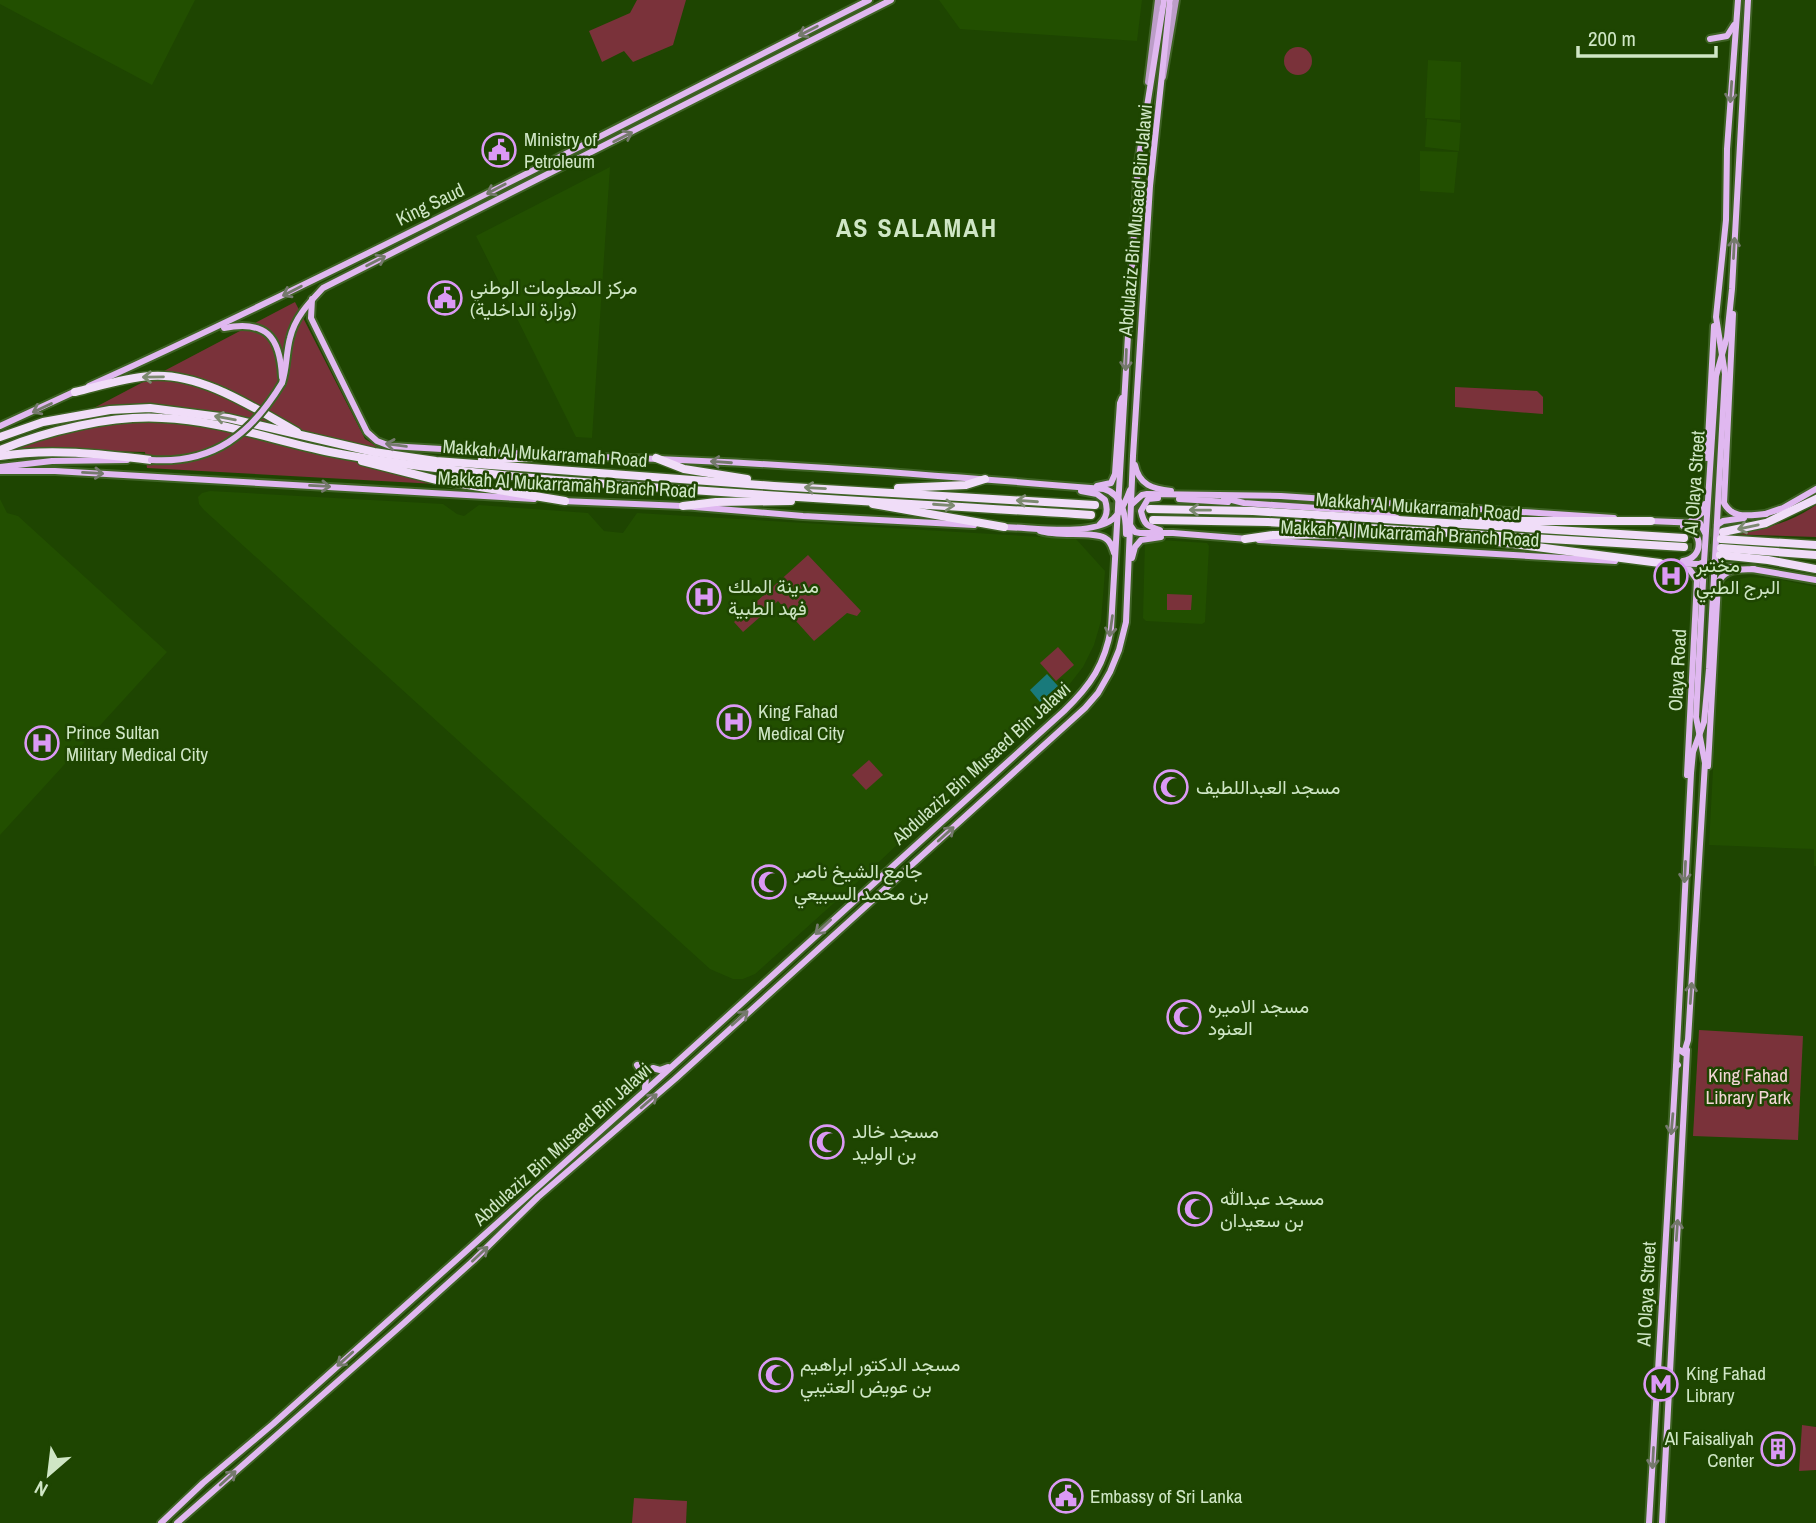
<svg xmlns="http://www.w3.org/2000/svg" width="1816" height="1523" font-family="'Archivo Narrow',Vazirmatn,sans-serif">
<style>
.built{fill:#224f00}
.green{fill:#7a323a}
.water{fill:#197a7b}
.lines{fill:none;stroke-linecap:round;stroke-linejoin:round}
.highway-tunnel{stroke:#395d1e;stroke-width:8;stroke-dasharray:8 4;stroke-linecap:butt}
.secondary-casing{stroke:#3e6224;stroke-width:10}
.primary-casing{stroke:#3e6224;stroke-width:10}
.highway-casing{stroke:#3e6224;stroke-width:11}
.secondary{stroke:#bc9dc8;stroke-width:6}
.primary{stroke:#e0b8f0;stroke-width:6}
.highway{stroke:#f0ddf8;stroke-width:8}
.primary-bridge-casing{stroke:#3e6224;stroke-width:10;stroke-linecap:butt}
.primary-bridge{stroke:#e0b8f0;stroke-width:6}
.oneway{stroke:#75796d}
.oneway2{stroke:#7c8970}
.labels{text-anchor:middle;dominant-baseline:central;stroke-width:5;stroke-linejoin:round;paint-order:stroke}
.poi-label{font-size:19px;fill:#cfe6c5;stroke:#1e4501;text-anchor:start}
.street-label{font-size:19px;fill:#cfe6c5;stroke:#1e4501}
.park-label{font-size:19px;fill:#f4d6d6;stroke:#1e4501}
.district-label{font-size:26px;font-weight:bold;letter-spacing:2px;fill:#cfe6c5;stroke:#1e4501}
</style>
<rect width="100%" height="100%" fill="#1e4501"/>
<g class="built">
<path d="M 0,0 L 195,0 L 152,85 L 0,4 Z"/>
<path d="M 939,0 L 1142,0 L 1137,41 L 960,29 Z"/>
<path d="M 1428,60 L 1461,62 L 1460,120 L 1425,118 Z"/>
<path d="M 1427,119 L 1461,123 L 1459,151 L 1425,147 Z"/>
<path d="M 1420,151 L 1458,152 L 1454,193 L 1420,191 Z"/>
<path d="M 610,167 L 592,438 L 576,437 L 476,236 Z"/>
<path d="M 210,491 L 443,504 L 457,514 L 464,516 L 479,505 L 588,513 L 604,531 L 623,533 L 637,513 L 1076,539 L 1105,571 L 1101,621 L 1094,645 L 1083,667 L 1065,690 L 992,758 L 981,755 L 971,763 L 968,766 L 967,779 L 864,876 L 755,974 L 743,979 L 733,979 L 710,969 L 204,510 L 199,504 L 198,497 L 202,493 Z"/>
<path d="M 0,499 L 7,513 L 18,516 L 167,652 L 0,835 Z"/>
<path d="M 1145,539 L 1207,543 L 1209,546 L 1205,622 L 1202,624 L 1146,621 L 1143,618 Z"/>
<path d="M 1750,577 L 1777,579 L 1816,587 L 1816,866 L 1814,866 L 1814,849 L 1709,845 L 1723,582 Z"/>
</g>
<g class="green">
<path d="M 637,0 L 686,0 L 673,45 L 633,62 L 624,51 L 602,62 L 589,31 L 630,13 Z"/>
<circle cx="1298" cy="61" r="14"/>
<path d="M 295,302 L 365,439 L 436,484 L 147,468 L 145,452 L 16,449 Z"/>
<path d="M 1455,387 L 1537,391 L 1543,397 L 1543,414 L 1455,407 Z"/>
<path d="M 1816,505 L 1816,537 L 1724,534 C 1756,533 1790,523 1816,505 Z"/>
<path d="M 808,555 L 861,611 L 857,616 L 847,613 L 814,641 L 778,601 L 743,632 L 734,622 Z"/>
<path d="M 1167,594 L 1192,595 L 1191,610 L 1167,610 Z"/>
<path d="M 1058,647 L 1074,665 L 1056,681 L 1040,663 Z"/>
<path d="M 869,760 L 883,775 L 866,790 L 852,775 Z"/>
<path d="M 1699,1030 L 1803,1036 L 1798,1140 L 1693,1136 Z"/>
<path d="M 1802,1425 L 1816,1427 L 1816,1470 L 1799,1471 Z"/>
<path d="M 634,1498 L 687,1501 L 686,1523 L 632,1523 Z"/>
</g>
<path class="water" d="M 1047,674 L 1058,686 L 1040,702 L 1030,690 Z"/>
<g class="lines">
<g class="highway-tunnel">
<path d="M 1095,505 L 1147,509"/>
<path d="M 1685,534 L 1723,532"/>
<path d="M 1684,547 L 1721,548"/>
</g>
<defs>
<g id="secondary">
<path d="M 1163,77 L 1176,0"/>
<path d="M 1148,82 L 1158,0"/>
</g>
<g id="primary">
<path d="M 1710,39 L 1727,36 L 1734,25"/>
<path d="M 312,299 L 311,318 L 367,432 L 377,441 L 390,446 L 529,454"/>
<path d="M 1733,314 L 1724,503 C 1733,520 1749,515 1766,514"/>
<path d="M 224,328 C 266,320 280,336 282,377"/>
<path d="M 282,383 C 287,368 286,353 290,338 C 295,317 309,303 323,288 L 891,0"/>
<path d="M 89,386 C 353,266 610,130 869,0"/>
<path d="M 0,426 L 76,391"/>
<path d="M 551,456 C 735,459 920,474 1104,489 C 1123,494 1126,517 1126,534"/>
<path d="M 1707,458 L 1714,326"/>
<path d="M 1135,465 C 1139,485 1153,489 1171,491"/>
<path d="M 0,467 L 52,461 L 127,460"/>
<path d="M 0,471 L 55,471 L 534,499"/>
<path d="M 1097,486 L 1111,483 L 1115,474 L 1120,403 L 1122,398"/>
<path d="M 1081,491 L 1097,494 L 1105,500 C 1108,509 1108,517 1100,524"/>
<path d="M 1158,498 L 1148,499 L 1141,511 C 1144,525 1147,526 1160,530"/>
<path d="M 1224,498 L 1244,503 L 1376,512 L 1397,518"/>
<path d="M 1179,499 L 1228,502"/>
<path d="M 562,501 L 683,506 L 803,516 L 974,525"/>
<path d="M 1132,504 L 1142,495 L 1147,494 L 1281,496 L 1614,518"/>
<path d="M 1765,514 L 1783,508 L 1816,489"/>
<path d="M 1649,521 L 1700,523 L 1705,533"/>
<path d="M 1691,521 L 1703,512 L 1705,504"/>
<path d="M 1130,525 L 1135,532 L 1140,533 L 1173,533 L 1248,539"/>
<path d="M 1717,525 L 1723,521 L 1744,518"/>
<path d="M 1002,527 C 1031,527 1090,537 1113,519 C 1121,512 1126,501 1130,490"/>
<path d="M 1040,531 C 1058,537 1092,531 1105,538 C 1111,541 1112,547 1114,553"/>
<path d="M 1259,540 L 1615,561"/>
<path d="M 1132,558 L 1135,547 L 1141,540 L 1161,537"/>
<path d="M 1683,561 C 1704,558 1704,531 1683,526"/>
<path d="M 1714,561 L 1721,567 L 1735,567"/>
<path d="M 1657,563 L 1699,564 L 1704,562"/>
<path d="M 1674,567 L 1690,570 L 1697,580 L 1687,775"/>
<path d="M 1752,569 L 1816,580"/>
<path d="M 1708,766 L 1718,584 C 1723,568 1739,570 1754,569"/>
<path d="M 1678,1049 L 1684,1053 L 1688,1040 L 1705,763 L 1696,717 L 1704,562 L 1716,376 L 1727,337 L 1732,289 L 1748,0"/>
<path d="M 637,1065 L 646,1078 L 645,1088"/>
<path d="M 1676,1066 L 1691,773 L 1693,752 L 1704,722 L 1709,669 L 1725,374 L 1716,317 L 1726,220 L 1727,149 L 1738,0"/>
<path d="M 653,1068 L 660,1070 L 668,1067"/>
<path d="M 161,1523 L 203,1483 L 273,1424 L 656,1081 L 1064,711 C 1091,685 1105,664 1111,628 L 1138,163 L 1164,0"/>
<path d="M 177,1523 L 404,1323 L 474,1260 L 538,1197 L 675,1079 L 1085,708 L 1098,693 L 1110,672 L 1119,650 L 1126,622 L 1133,456 L 1150,186 L 1170,0"/>
<path d="M 1649,1523 L 1676,1066 L 1678,1065"/>
<path d="M 1662,1523 L 1687,1050"/>
</g>
<g id="highway">
<path d="M 75,392 C 100,386 124,378 150,376 C 201,372 254,408 297,432"/>
<path d="M 0,437 L 43,422 L 110,410 L 150,408 L 228,418 L 374,452 L 436,461 L 774,486 L 1095,505"/>
<path d="M 0,450 C 46,431 111,415 162,418 C 219,420 275,441 330,452 C 396,465 466,472 533,478 C 719,494 905,503 1091,515"/>
<path d="M 0,456 C 50,448 101,454 151,460"/>
<path d="M 656,458 L 684,469 L 747,479"/>
<path d="M 482,460 L 553,456"/>
<path d="M 362,461 L 437,480 L 565,501"/>
<path d="M 898,488 L 966,485 L 985,479"/>
<path d="M 873,504 L 1004,527"/>
<path d="M 683,506 L 716,502 L 791,501"/>
<path d="M 1150,509 L 1253,511 L 1684,538"/>
<path d="M 1153,520 L 1268,522 L 1684,547"/>
<path d="M 1465,521 L 1651,521"/>
<path d="M 1723,532 L 1766,523 L 1816,499"/>
<path d="M 1467,538 L 1660,563"/>
<path d="M 1245,539 L 1273,535 L 1371,534"/>
<path d="M 1721,539 L 1816,545"/>
<path d="M 1721,548 L 1816,555"/>
<path d="M 1720,555 L 1768,560 L 1816,569"/>
</g>
</defs>
<use href="#secondary" class="secondary-casing"/>
<use href="#primary" class="primary-casing"/>
<use href="#highway" class="highway-casing"/>
<use href="#secondary" class="secondary"/>
<use href="#primary" class="primary"/>
<use href="#highway" class="highway"/>
<defs>
<path id="primary-bridge" d="M 151,460 C 214,464 251,434 282,383"/>
</defs>
<use href="#primary-bridge" class="primary-bridge-casing"/>
<use href="#primary-bridge" class="primary-bridge"/>
</g>
<defs><path id="oneway-shaft" d="M-6 0H5M1.5-3L5.5 0L1.5 3" fill="none" stroke-width="1.6" stroke-linecap="round" stroke-linejoin="round" transform="scale(1.75)"/></defs>
<g class="oneway">
<use href="#oneway-shaft" transform="translate(808 31) rotate(153)"/>
<use href="#oneway-shaft" transform="translate(1731 92) rotate(94)"/>
<use href="#oneway-shaft" transform="translate(623 137) rotate(-27)"/>
<use href="#oneway-shaft" transform="translate(496 189) rotate(152)"/>
<use href="#oneway-shaft" transform="translate(1734 248) rotate(-87)"/>
<use href="#oneway-shaft" transform="translate(376 261) rotate(-27)"/>
<use href="#oneway-shaft" transform="translate(292 291) rotate(153)"/>
<use href="#oneway-shaft" transform="translate(1126 360) rotate(92)"/>
<use href="#oneway-shaft" transform="translate(42 408) rotate(155)"/>
<use href="#oneway-shaft" transform="translate(396 445) rotate(-172)"/>
<use href="#oneway-shaft" transform="translate(721 462) rotate(-176)"/>
<use href="#oneway-shaft" transform="translate(93 473) rotate(3)"/>
<use href="#oneway-shaft" transform="translate(320 486) rotate(3)"/>
<use href="#oneway-shaft" transform="translate(1111 626) rotate(98)"/>
<use href="#oneway-shaft" transform="translate(946 834) rotate(-42)"/>
<use href="#oneway-shaft" transform="translate(1685 872) rotate(93)"/>
<use href="#oneway-shaft" transform="translate(823 927) rotate(137)"/>
<use href="#oneway-shaft" transform="translate(1691 993) rotate(-86)"/>
<use href="#oneway-shaft" transform="translate(740 1018) rotate(-42)"/>
<use href="#oneway-shaft" transform="translate(649 1101) rotate(-41)"/>
<use href="#oneway-shaft" transform="translate(1672 1124) rotate(95)"/>
<use href="#oneway-shaft" transform="translate(1677 1230) rotate(-86)"/>
<use href="#oneway-shaft" transform="translate(480 1254) rotate(-43)"/>
<use href="#oneway-shaft" transform="translate(345 1359) rotate(138)"/>
<use href="#oneway-shaft" transform="translate(1653 1458) rotate(93)"/>
<use href="#oneway-shaft" transform="translate(228 1478) rotate(-42)"/>
</g>
<g class="oneway2">
<use href="#oneway-shaft" transform="translate(153 377) rotate(179)"/>
<use href="#oneway-shaft" transform="translate(225 418) rotate(-170)"/>
<use href="#oneway-shaft" transform="translate(815 488) rotate(-177)"/>
<use href="#oneway-shaft" transform="translate(1027 501) rotate(-176)"/>
<use href="#oneway-shaft" transform="translate(944 505) rotate(4)"/>
<use href="#oneway-shaft" transform="translate(1200 510) rotate(-179)"/>
<use href="#oneway-shaft" transform="translate(1748 527) rotate(168)"/>
</g>
<defs>
<symbol id="civic-ring" viewBox="-11 -11 22 22"><circle r="9.5" fill="#1e4501" stroke="#db99f5" stroke-width="1.5"/><path d="M-.6-6.5H3V-4.5H.6V-3L4-1V1h2V6H-6V1h2V-1L-.6-3ZM-1.2 2.5V6h2.4V2.5Z" fill="#db99f5"/></symbol>
<symbol id="hospital-ring" viewBox="-11 -11 22 22"><circle r="9.5" fill="#1e4501" stroke="#db99f5" stroke-width="1.5"/><path d="M-5-5h3v3.5h4V-5h3V5h-3V1.5h-4V5h-3Z" fill="#db99f5"/></symbol>
<symbol id="mosque-ring" viewBox="-11 -11 22 22"><circle r="9.5" fill="#1e4501" stroke="#db99f5" stroke-width="1.5"/><path d="M3.5-4.9A6 6 0 1 0 3.5 4.9A5 5 0 1 1 3.5-4.9Z" fill="#db99f5"/></symbol>
<symbol id="metro-ring" viewBox="-11 -11 22 22"><circle r="9.5" fill="#1e4501" stroke="#db99f5" stroke-width="1.5"/><path d="M-5.5 5V-5H-3L0 0L3-5H5.5V5H3V-.5L0 4L-3-.5V5Z" fill="#db99f5"/></symbol>
<symbol id="building-ring" viewBox="-11 -11 22 22"><circle r="9.5" fill="#1e4501" stroke="#db99f5" stroke-width="1.5"/><path d="M-4-6H4V6H1V3H-1V6H-4ZM-2.5-4.3h1.7v1.8h-1.7ZM.8-4.3h1.7v1.8H.8ZM-2.5-1h1.7V.8h-1.7ZM.8-1h1.7V.8H.8Z" fill="#db99f5"/></symbol>
</defs>
<g fill-rule="evenodd">
<use href="#civic-ring" x="480" y="131" width="38" height="38"/>
<use href="#civic-ring" x="426" y="279" width="38" height="38"/>
<use href="#hospital-ring" x="1652" y="557" width="38" height="38"/>
<use href="#hospital-ring" x="685" y="578" width="38" height="38"/>
<use href="#hospital-ring" x="715" y="703" width="38" height="38"/>
<use href="#hospital-ring" x="23" y="724" width="38" height="38"/>
<use href="#mosque-ring" x="1152" y="768" width="38" height="38"/>
<use href="#mosque-ring" x="750" y="863" width="38" height="38"/>
<use href="#mosque-ring" x="1165" y="998" width="38" height="38"/>
<use href="#mosque-ring" x="808" y="1123" width="38" height="38"/>
<use href="#mosque-ring" x="1176" y="1190" width="38" height="38"/>
<use href="#mosque-ring" x="757" y="1356" width="38" height="38"/>
<use href="#metro-ring" x="1642" y="1365" width="38" height="38"/>
<use href="#building-ring" x="1759" y="1430" width="38" height="38"/>
<use href="#civic-ring" x="1047" y="1477" width="38" height="38"/>
</g>
<g class="labels">
<g class="poi-label">
<text x="524" y="139">Ministry of<tspan x="524" dy="22">Petroleum</tspan></text>
<text x="470" y="287">مركز المعلومات الوطني<tspan x="470" dy="22">(وزارة الداخلية)</tspan></text>
<text x="1696" y="565">مختبر<tspan x="1696" dy="22">البرج الطبي</tspan></text>
<text x="728" y="586">مدينة الملك<tspan x="728" dy="22">فهد الطبية</tspan></text>
<text x="758" y="711">King Fahad<tspan x="758" dy="22">Medical City</tspan></text>
<text x="66" y="732">Prince Sultan<tspan x="66" dy="22">Military Medical City</tspan></text>
<text x="1196" y="787">مسجد العبداللطيف</text>
<text x="794" y="871">جامع الشيخ ناصر<tspan x="794" dy="22">بن محمد السبيعي</tspan></text>
<text x="1208" y="1006">مسجد الاميره<tspan x="1208" dy="22">العنود</tspan></text>
<text x="852" y="1131">مسجد خالد<tspan x="852" dy="22">بن الوليد</tspan></text>
<text x="1220" y="1198">مسجد عبدالله<tspan x="1220" dy="22">بن سعيدان</tspan></text>
<text x="800" y="1364">مسجد الدكتور ابراهيم<tspan x="800" dy="22">بن عويض العتيبي</tspan></text>
<text x="1686" y="1373">King Fahad<tspan x="1686" dy="22">Library</tspan></text>
<text x="1754" y="1438" text-anchor="end">Al Faisaliyah<tspan x="1754" dy="22">Center</tspan></text>
<text x="1090" y="1496">Embassy of Sri Lanka</text>
</g>
<g class="street-label">
<text transform="translate(430 204) rotate(-26)">King Saud</text>
<text transform="translate(1135 220) rotate(-85)">Abdulaziz Bin Musaed Bin Jalawi</text>
<text transform="translate(545 453) rotate(4)">Makkah Al Mukarramah Road</text>
<text transform="translate(1694 483) rotate(-86)">Al Olaya Street</text>
<text transform="translate(567 484) rotate(3)">Makkah Al Mukarramah Branch Road</text>
<text transform="translate(1418 506) rotate(4)">Makkah Al Mukarramah Road</text>
<text transform="translate(1410 533) rotate(3)">Makkah Al Mukarramah Branch Road</text>
<text transform="translate(1677 670) rotate(-87)">Olaya Road</text>
<text transform="translate(981 763) rotate(-42)">Abdulaziz Bin Musaed Bin Jalawi</text>
<text transform="translate(562 1144) rotate(-42)">Abdulaziz Bin Musaed Bin Jalawi</text>
<text transform="translate(1646 1294) rotate(-87)">Al Olaya Street</text>
</g>
<g class="park-label">
<text x="1748" y="1075">King Fahad<tspan x="1748" dy="22">Library Park</tspan></text>
</g>
<g class="district-label">
<text x="917" y="227">AS SALAMAH</text>
</g>
</g>
<g transform="translate(49 1474) rotate(208)" stroke="#1e4501" stroke-width="5" paint-order="stroke">
<path d="M0-5L12 26L0 18L-12 26Z" fill="#cfe6c5"/>
<text y="-10" font-size="19" font-weight="bold" text-anchor="middle" fill="#cfe6c5">N</text>
</g>
<path d="M1578 46v10h138v-10" fill="none" stroke="#cfe6c5" stroke-width="3.5"/>
<text x="1588" y="46" font-size="21" fill="#cfe6c5" stroke="#1e4501" stroke-width="5" paint-order="stroke">200 m</text>
</svg>
